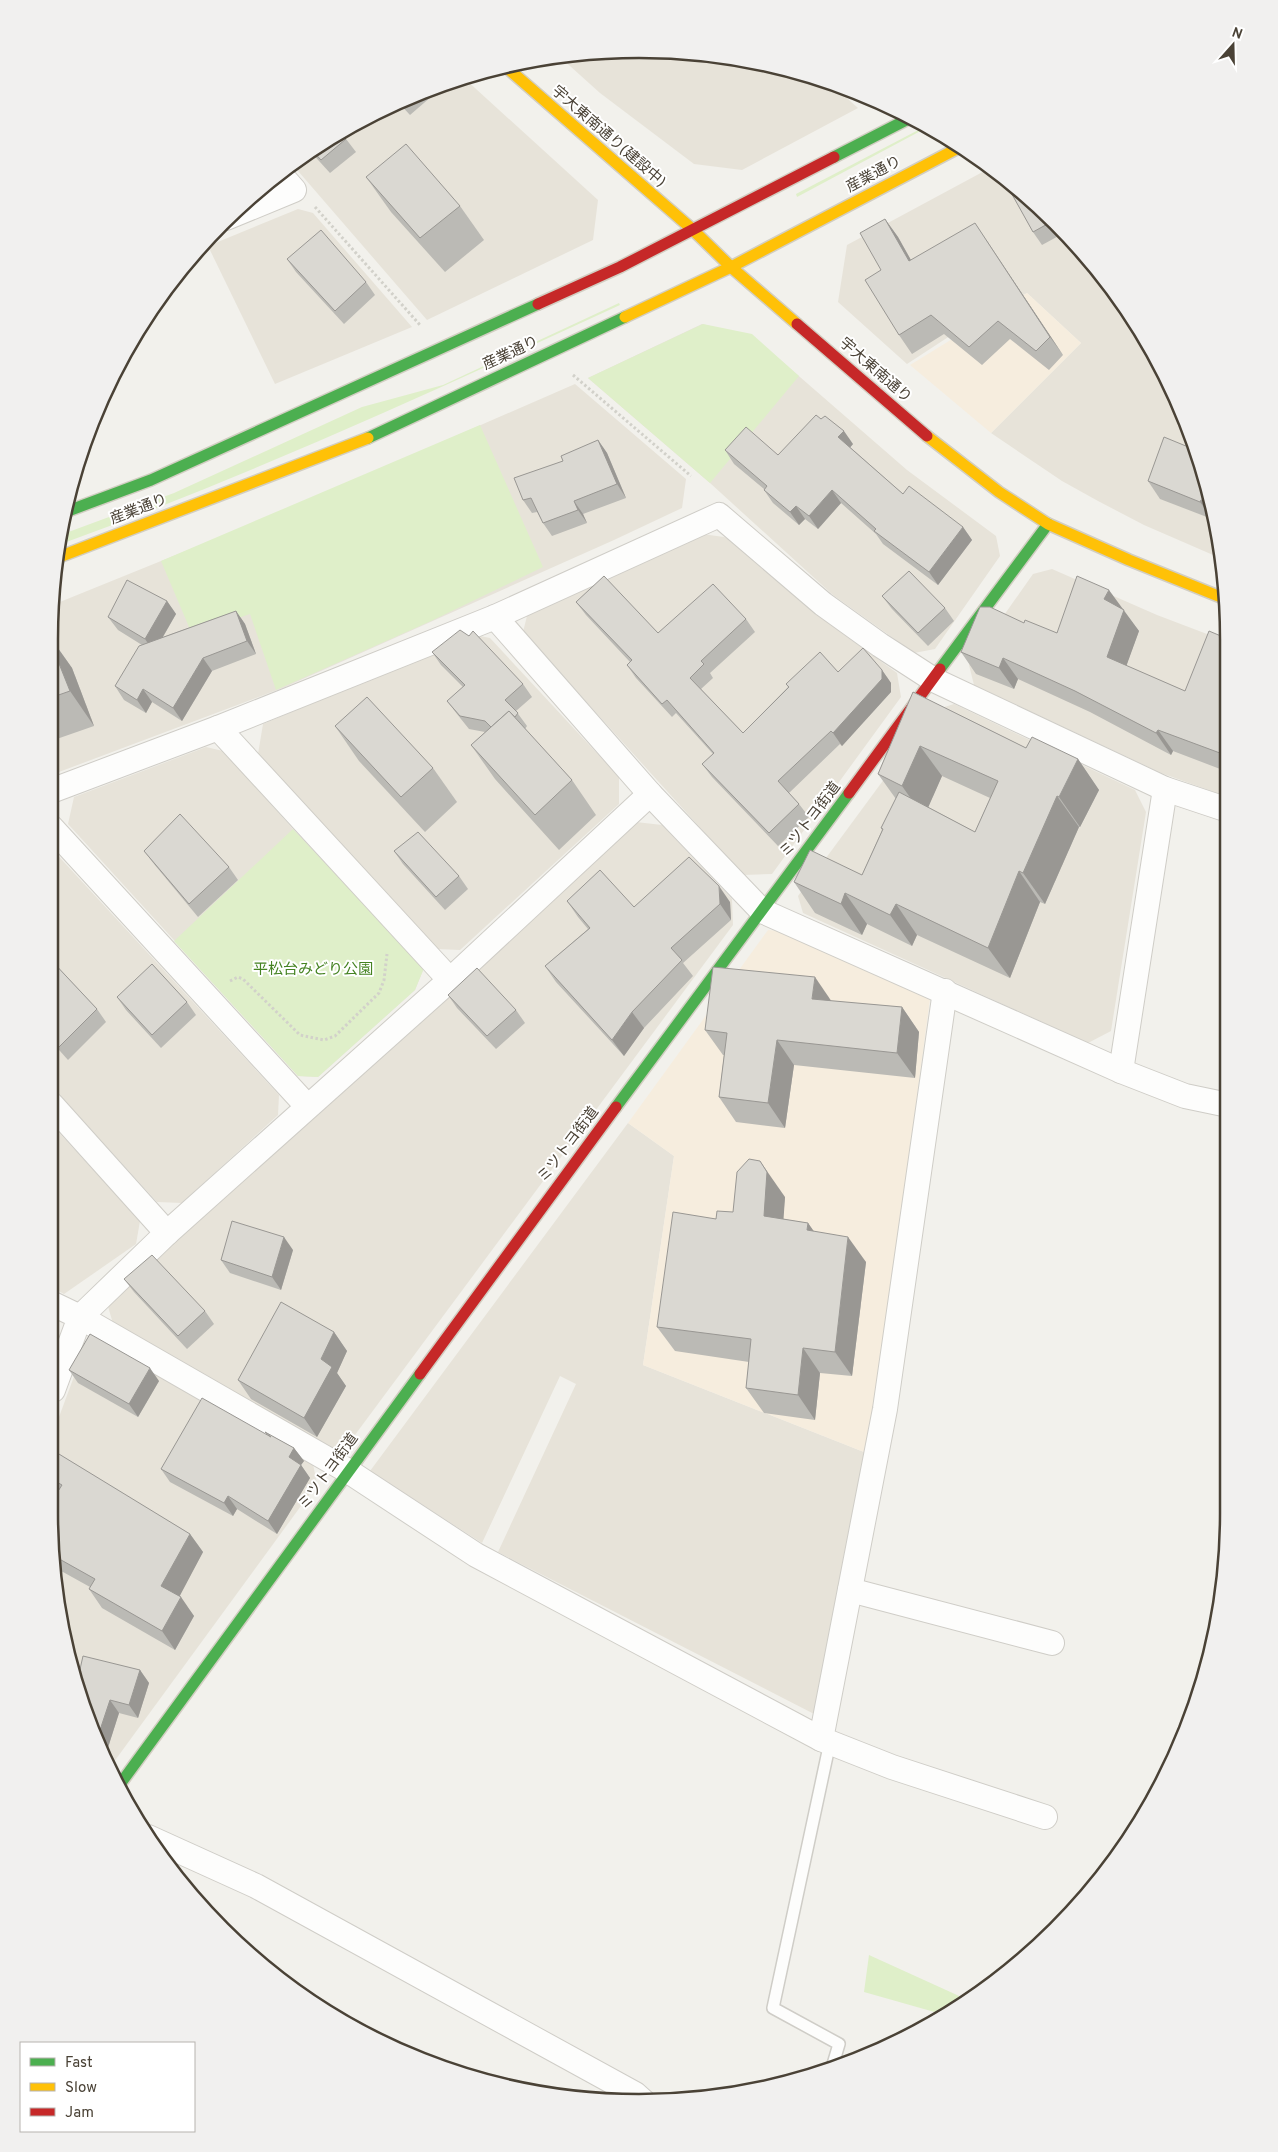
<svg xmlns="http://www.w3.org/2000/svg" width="1278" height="2152" font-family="Overpass,'Noto Sans JP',sans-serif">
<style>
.residential{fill:#e7e3d9}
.commercial{fill:#f6edde}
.green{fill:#dfefc9}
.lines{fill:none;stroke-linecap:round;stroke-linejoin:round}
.lane-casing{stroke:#cfcdc7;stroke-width:14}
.street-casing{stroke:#cfcdc7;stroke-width:26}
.fast-casing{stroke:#d2cec2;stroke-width:14}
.slow-casing{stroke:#d2cec2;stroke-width:14}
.jam-casing{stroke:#d2cec2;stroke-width:14}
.path{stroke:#d2d1ca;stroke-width:3;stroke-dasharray:2.5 2.5;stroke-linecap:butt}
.lane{stroke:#fdfdfc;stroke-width:11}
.street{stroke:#fdfdfc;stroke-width:24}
.fast{stroke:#4caf50;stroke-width:11}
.slow{stroke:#ffc107;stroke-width:11}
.jam{stroke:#c62828;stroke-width:11}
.wall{fill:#bbbab5;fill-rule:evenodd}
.shaded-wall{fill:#999793}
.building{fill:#dad8d2;stroke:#999793}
.labels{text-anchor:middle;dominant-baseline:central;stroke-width:4;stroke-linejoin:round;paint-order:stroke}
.street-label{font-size:15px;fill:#4a4236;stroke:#fff}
.park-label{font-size:15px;fill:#458322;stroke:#fff}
.rim{fill:none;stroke:#4a4236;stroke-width:2.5}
</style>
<rect width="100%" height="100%" fill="#f2f1ec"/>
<g class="residential">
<path d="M 639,49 L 754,60 L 830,83 L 858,108 L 742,170 L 694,164 L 600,93 L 560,57 Z"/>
<path d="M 464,78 L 598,200 L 593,240 L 427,320 L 292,164 L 311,148 L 413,94 Z"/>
<path d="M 990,168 L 1083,250 L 1150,344 L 1198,450 L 1220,558 L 1144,525 L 1098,501 L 1062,481 L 991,433 L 1081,343 L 1027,293 L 956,332 L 907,364 L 838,302 L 847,245 Z"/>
<path d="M 298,209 L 313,213 L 412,327 L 275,384 L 208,246 Z"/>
<path d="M 702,324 L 754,337 L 907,470 L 996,536 L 1000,556 L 935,649 L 914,653 L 833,595 L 710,483 L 588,378 Z"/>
<path d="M 575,384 L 686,479 L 682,508 L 614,540 L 285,687 L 51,775 L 50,606 L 277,514 Z"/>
<path d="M 702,534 L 724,537 L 735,543 L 787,590 L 843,634 L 897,673 L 901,697 L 772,874 L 743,875 L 523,632 L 528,612 Z"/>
<path d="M 1052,569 L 1157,615 L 1228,642 L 1228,797 L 1161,773 L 974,685 L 969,665 L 1033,574 Z"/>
<path d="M 475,635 L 490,638 L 619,777 L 619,804 L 460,950 L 437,949 L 258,754 L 263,724 Z"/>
<path d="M 954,704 L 1135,790 L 1146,812 L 1111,1031 L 1088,1043 L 803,913 L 798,896 L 935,710 Z"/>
<path d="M 206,747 L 223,751 L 293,829 L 424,968 L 415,990 L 318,1077 L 298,1076 L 68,824 L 74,797 Z"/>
<path d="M 636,822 L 662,825 L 732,899 L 733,925 L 349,1443 L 332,1448 L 114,1327 L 107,1303 Z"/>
<path d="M 51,848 L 279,1095 L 278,1115 L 182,1203 L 157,1202 L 52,1087 Z"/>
<path d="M 628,1123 L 674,1156 L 643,1365 L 869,1454 L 818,1716 L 498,1552 L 576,1384 L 560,1376 L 482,1543 L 370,1471 Z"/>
<path d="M 52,1125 L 140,1221 L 136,1244 L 64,1294 L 53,1288 Z"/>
<path d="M 101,1340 L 313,1464 L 317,1484 L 108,1770 L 80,1702 L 54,1590 L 53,1433 L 85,1347 Z"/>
</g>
<g class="commercial">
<path d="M 1027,293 L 1081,343 L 991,433 L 910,365 Z"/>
<path d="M 768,930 L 779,931 L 930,999 L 869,1454 L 643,1365 L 674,1156 L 628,1123 Z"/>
</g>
<g class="green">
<path d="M 926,126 L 928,127 L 797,197 L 796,194 Z"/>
<path d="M 619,303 L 620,305 C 436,390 252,475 61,544 L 63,534 L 174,493 L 362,407 L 443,385 Z"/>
<path d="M 703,324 L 752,334 L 799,376 L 710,483 L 588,378 Z"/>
<path d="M 480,425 L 543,567 L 431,621 L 276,690 L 250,614 L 192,634 L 161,561 Z"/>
<path d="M 293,829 L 424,968 L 415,990 L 318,1077 L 298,1076 L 174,941 Z"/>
<path d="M 869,1955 L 968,2000 L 941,2017 L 938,2013 L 864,1992 Z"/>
</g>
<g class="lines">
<defs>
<path id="lane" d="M 830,1742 L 773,2008 L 839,2044 L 831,2071"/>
<g id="street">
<path d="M 226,218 L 294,190 L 280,174"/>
<path d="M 495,617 L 650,794 L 762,911 L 1121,1071 L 1185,1096 L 1228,1105"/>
<path d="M 218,728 L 450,980"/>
<path d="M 51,791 L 218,728 L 495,617 L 719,515 L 823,604 L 880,645 L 934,680 L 1165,789 L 1228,810"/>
<path d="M 650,794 L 450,980 L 167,1233 L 80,1317 L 348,1471 L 476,1555 L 821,1739 L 885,1409 L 945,991"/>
<path d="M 51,827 L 307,1106"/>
<path d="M 1121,1071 L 1165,789"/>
<path d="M 52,1105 L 167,1233"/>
<path d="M 53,1304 L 80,1317 L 53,1390"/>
<path d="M 850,1590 L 1052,1643"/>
<path d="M 821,1739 L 892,1767 L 1045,1817"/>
<path d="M 148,1837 L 256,1886 L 635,2094 L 645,2103"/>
</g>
<g id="fast">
<path d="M 834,157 L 910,118"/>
<path d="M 368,438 L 625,317"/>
<path d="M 68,511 L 151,480 L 538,304"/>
<path d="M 940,669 L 1048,524"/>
<path d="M 616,1107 L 849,793"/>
<path d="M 118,1787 L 420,1374"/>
</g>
<g id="slow">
<path d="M 505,66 L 692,229 L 731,267 L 797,324"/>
<path d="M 625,317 L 731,267 L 962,146"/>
<path d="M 927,436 L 999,492 L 1048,524 L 1129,560 L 1228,600"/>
<path d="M 59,557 L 368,438"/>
</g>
<g id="jam">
<path d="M 538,304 L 620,267 L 834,157"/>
<path d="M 797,324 L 927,436"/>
<path d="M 849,793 L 940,669"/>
<path d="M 420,1374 L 616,1107"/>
</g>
</defs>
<use href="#lane" class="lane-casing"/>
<use href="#street" class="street-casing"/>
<use href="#fast" class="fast-casing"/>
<use href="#slow" class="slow-casing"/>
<use href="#jam" class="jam-casing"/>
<g class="path">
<path d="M 854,90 L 871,106"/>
<path d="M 315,207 L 420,325"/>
<path d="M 573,375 L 691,476"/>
<path d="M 230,981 L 238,977 L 243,979 L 300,1035 L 324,1040 L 335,1036 L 379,993 L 384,980 L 387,954"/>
</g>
<use href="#lane" class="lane"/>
<use href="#street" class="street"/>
<use href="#fast" class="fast"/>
<use href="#slow" class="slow"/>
<use href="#jam" class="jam"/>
</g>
<g class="wall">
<path d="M 446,84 L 410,115 L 398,102 L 413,94 Z"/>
<path d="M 346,139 L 356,152 L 330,173 L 309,150 L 311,148 Z"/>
<path d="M 366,177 L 460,206 L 484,240 L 445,272 L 391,212 Z"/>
<path d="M 1004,180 L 1064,233 L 1042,245 L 1033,232 Z"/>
<path d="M 885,219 L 898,237 L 911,260 L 987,241 L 1063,355 L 1049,370 L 1010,339 L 982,365 L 944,334 L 912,354 L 899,335 L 881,270 Z"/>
<path d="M 287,259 L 366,282 L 375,295 L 344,324 L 296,272 Z"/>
<path d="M 598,440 L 607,453 L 626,498 L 583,514 L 587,523 L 552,536 L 543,523 L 537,512 L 532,513 L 523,500 L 563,461 Z"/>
<path d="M 853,444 L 850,447 L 903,494 L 963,527 L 972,540 L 938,585 L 883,544 L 876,534 L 841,503 L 818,529 L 805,519 L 799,525 L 773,503 L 764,490 L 764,489 L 734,464 L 725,450 L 778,455 Z"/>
<path d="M 1198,451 L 1212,519 L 1160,499 L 1148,481 Z"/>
<path d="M 882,596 L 945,608 L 954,621 L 928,646 L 892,609 Z"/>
<path d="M 167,601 L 176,614 L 163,637 L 236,611 L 245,624 L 256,654 L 212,671 L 182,721 L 152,702 L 146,713 L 124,700 L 115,686 L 142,645 L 118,630 L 108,617 Z"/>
<path d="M 576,602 L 658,633 L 746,619 L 755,632 L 710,673 L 713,678 L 701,689 L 743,733 L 788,687 L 786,684 L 838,672 L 882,670 L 891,683 L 891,692 L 842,746 L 840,744 L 789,793 L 799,804 L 809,817 L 778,846 L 712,777 L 702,764 L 713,754 L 676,713 L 672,717 L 636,678 L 627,665 L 630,662 L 586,615 Z"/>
<path d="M 1122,609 L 1139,631 L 1126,666 L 1185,691 L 1228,639 L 1228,772 L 1173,751 L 1171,755 L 1090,712 L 1018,679 L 1014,689 L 976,674 L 961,652 L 1024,623 L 1057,633 Z"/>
<path d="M 50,637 L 72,668 L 94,726 L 51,741 Z"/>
<path d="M 432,652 L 523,684 L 532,697 L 516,711 L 527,726 L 525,729 L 572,780 L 596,815 L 559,850 L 495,779 L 471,745 L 485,732 L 469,729 L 457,714 L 447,701 L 463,687 L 441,665 Z"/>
<path d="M 913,692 L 1026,748 L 1078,759 L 1099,790 L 1080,827 L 1079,827 L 1045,904 L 1040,902 L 1010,978 L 917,935 L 912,946 L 867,924 L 862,935 L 815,913 L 794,882 L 862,875 L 882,830 L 881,828 L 896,799 L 878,774 ZM 942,776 L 990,798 L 975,832 L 928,807 Z"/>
<path d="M 335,726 L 433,768 L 457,802 L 425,832 L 359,761 Z"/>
<path d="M 144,851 L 229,867 L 238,880 L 198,917 L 154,864 Z"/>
<path d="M 394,851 L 459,876 L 468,889 L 445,910 L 403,864 Z"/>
<path d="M 567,901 L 634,907 L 730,902 L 731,920 L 683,963 L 693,976 L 644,1028 L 624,1056 L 556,982 L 545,966 L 588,929 L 578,917 Z"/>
<path d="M 51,960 L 97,1009 L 106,1022 L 68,1060 L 52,1042 Z"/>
<path d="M 448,995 L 516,1010 L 525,1023 L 496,1049 L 457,1008 Z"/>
<path d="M 117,997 L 187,1002 L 196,1015 L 161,1048 L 126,1010 Z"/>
<path d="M 831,1001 L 902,1007 L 919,1032 L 915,1078 L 794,1065 L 785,1128 L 736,1122 L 719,1097 L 724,1055 L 723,1055 L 705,1030 Z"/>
<path d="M 785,1197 L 783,1219 L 808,1223 L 814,1232 L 866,1262 L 852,1376 L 820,1373 L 815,1420 L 764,1413 L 746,1388 L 749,1362 L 675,1351 L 657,1327 L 716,1219 L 733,1212 Z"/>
<path d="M 293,1250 L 281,1290 L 230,1273 L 221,1260 Z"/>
<path d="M 124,1279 L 205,1311 L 214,1324 L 187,1349 L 134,1292 Z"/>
<path d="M 334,1332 L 347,1351 L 337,1373 L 346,1386 L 317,1437 L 251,1399 L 238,1380 Z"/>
<path d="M 69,1370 L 159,1381 L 138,1417 L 78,1383 Z"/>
<path d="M 265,1432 L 294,1448 L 304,1461 L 301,1465 L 310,1478 L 277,1534 L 237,1509 L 233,1516 L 170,1482 L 161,1469 L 269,1436 Z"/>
<path d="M 53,1452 L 190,1534 L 203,1552 L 179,1596 L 194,1616 L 175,1650 L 102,1608 L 89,1589 L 90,1587 L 54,1567 L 53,1499 L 57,1493 L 53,1490 Z"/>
<path d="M 140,1670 L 149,1683 L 138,1718 L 119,1713 L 104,1760 L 80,1702 Z"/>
</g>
<g class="shaded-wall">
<path d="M 885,219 L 898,237 L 922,280 L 909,261 Z"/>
<path d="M 975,223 L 1063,355 L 1050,337 Z"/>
<path d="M 844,431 L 853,444 L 848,450 L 838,437 Z"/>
<path d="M 598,440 L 607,453 L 626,498 L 617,484 Z"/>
<path d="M 832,490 L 841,503 L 818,529 L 809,516 Z"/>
<path d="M 1201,500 L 1211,515 L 1212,518 L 1200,502 Z"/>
<path d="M 574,501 L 583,514 L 587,523 L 578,510 Z"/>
<path d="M 796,506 L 805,519 L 799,525 L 790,512 Z"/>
<path d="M 963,527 L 972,540 L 938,585 L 929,572 Z"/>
<path d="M 1109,590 L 1139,631 L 1122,678 L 1107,657 L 1104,599 Z"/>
<path d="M 167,601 L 176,614 L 154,652 L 145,639 Z"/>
<path d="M 236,611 L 245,624 L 256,654 L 247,641 Z"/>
<path d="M 50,637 L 72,668 L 94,726 L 70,691 L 50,641 Z"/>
<path d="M 203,658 L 212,671 L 182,721 L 173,708 Z"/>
<path d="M 1003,658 L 1018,679 L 1014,689 L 999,668 Z"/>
<path d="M 882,670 L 891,683 L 891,692 L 842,746 L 833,733 Z"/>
<path d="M 143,689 L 152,702 L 146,713 L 137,700 Z"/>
<path d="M 1228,692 L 1228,712 L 1223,704 Z"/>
<path d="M 1158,730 L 1173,751 L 1171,755 L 1156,733 Z"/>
<path d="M 920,746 L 942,776 L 924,817 L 902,786 Z"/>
<path d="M 1078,759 L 1099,790 L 1080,827 L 1059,797 Z"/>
<path d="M 1057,796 L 1079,827 L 1045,904 L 1023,873 Z"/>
<path d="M 1019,871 L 1040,902 L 1010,978 L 988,948 Z"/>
<path d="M 719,886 L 730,902 L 731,920 L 720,904 Z"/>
<path d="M 845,893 L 867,924 L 862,935 L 841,904 Z"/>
<path d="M 896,904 L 917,935 L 912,946 L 890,915 Z"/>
<path d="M 815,977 L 832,1002 L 812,999 Z"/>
<path d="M 902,1007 L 919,1032 L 915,1078 L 897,1053 Z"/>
<path d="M 632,1012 L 644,1028 L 624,1056 L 612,1040 Z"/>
<path d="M 777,1040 L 794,1065 L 785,1128 L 768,1103 Z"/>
<path d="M 760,1161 L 785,1197 L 782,1241 L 764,1216 Z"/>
<path d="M 808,1223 L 825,1247 L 807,1230 Z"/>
<path d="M 284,1237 L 293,1250 L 281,1290 L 272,1277 Z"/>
<path d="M 848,1237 L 866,1262 L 852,1376 L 835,1352 Z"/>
<path d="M 334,1332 L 347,1351 L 337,1373 L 346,1386 L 317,1437 L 304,1418 L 321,1359 Z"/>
<path d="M 803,1348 L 820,1373 L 815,1420 L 798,1395 Z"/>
<path d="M 150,1368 L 159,1381 L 138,1417 L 129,1404 Z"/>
<path d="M 294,1448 L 304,1461 L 301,1465 L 310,1478 L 277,1534 L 268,1521 L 289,1457 Z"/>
<path d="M 228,1496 L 237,1509 L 233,1516 L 224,1503 Z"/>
<path d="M 190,1534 L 203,1552 L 175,1605 L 161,1586 Z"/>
<path d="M 181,1597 L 194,1616 L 175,1650 L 162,1631 Z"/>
<path d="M 140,1670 L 149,1683 L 138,1718 L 129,1705 Z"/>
<path d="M 110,1700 L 119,1713 L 104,1760 L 96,1742 Z"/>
</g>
<g class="building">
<path d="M 341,132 L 346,139 L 321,160 L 311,149 Z"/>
<path d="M 406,144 L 460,206 L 420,238 L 366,177 Z"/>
<path d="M 1004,180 L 1051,222 L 1033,232 Z"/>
<path d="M 885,219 L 909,261 L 975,223 L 1050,337 L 1036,351 L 998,321 L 969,347 L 931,315 L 899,335 L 865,280 L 881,270 L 860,233 Z"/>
<path d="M 321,230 L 366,282 L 335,311 L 287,259 Z"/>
<path d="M 816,415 L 821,419 L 825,416 L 844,431 L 838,437 L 903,494 L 909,486 L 963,527 L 929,572 L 874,531 L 876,529 L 832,490 L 809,516 L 796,506 L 790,512 L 764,490 L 767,486 L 725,450 L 746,427 L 778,455 Z"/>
<path d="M 1164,437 L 1198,451 L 1209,503 L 1201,500 L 1200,502 L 1148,481 Z"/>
<path d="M 598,440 L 617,484 L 574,501 L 578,510 L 543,523 L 531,498 L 523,500 L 514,478 L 563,461 L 561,456 Z"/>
<path d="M 909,571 L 945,608 L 918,633 L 882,596 Z"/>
<path d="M 604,576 L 658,633 L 713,584 L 746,619 L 701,661 L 704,664 L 690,678 L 743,733 L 789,687 L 786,684 L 820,652 L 838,672 L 863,648 L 882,670 L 882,679 L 833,733 L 831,731 L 778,781 L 799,804 L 769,833 L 702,764 L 714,753 L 667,700 L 662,704 L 627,665 L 632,660 L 576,602 Z"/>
<path d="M 1077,576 L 1109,590 L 1104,599 L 1124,610 L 1107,657 L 1185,691 L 1209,631 L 1228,639 L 1228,692 L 1223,704 L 1228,706 L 1228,756 L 1158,730 L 1156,733 L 1075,691 L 1003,658 L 999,668 L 961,652 L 980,607 L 990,607 L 1024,623 L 1025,620 L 1057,633 Z"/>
<path d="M 127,580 L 167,601 L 145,639 L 108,617 Z"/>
<path d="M 236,611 L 247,641 L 203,658 L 173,708 L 143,689 L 137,700 L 115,686 L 139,646 Z"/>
<path d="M 460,630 L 469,636 L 473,631 L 523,684 L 505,700 L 518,713 L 515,717 L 509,711 L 491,727 L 485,721 L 460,716 L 447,701 L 465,685 L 432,652 Z"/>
<path d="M 50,641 L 70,691 L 50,698 Z"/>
<path d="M 913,692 L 1026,748 L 1032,737 L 1078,759 L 1059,797 L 1057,796 L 1023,873 L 1019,871 L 988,948 L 896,904 L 890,915 L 845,893 L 841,904 L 794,882 L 810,850 L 862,875 L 883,829 L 881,828 L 899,792 L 975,832 L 998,781 L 920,746 L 902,786 L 878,774 Z"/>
<path d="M 367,697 L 433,768 L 401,797 L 335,726 Z"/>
<path d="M 509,711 L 572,780 L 535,815 L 471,745 Z"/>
<path d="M 180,814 L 229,867 L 189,904 L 144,851 Z"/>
<path d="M 418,832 L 459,876 L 436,897 L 394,851 Z"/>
<path d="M 689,857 L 719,886 L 720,904 L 671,948 L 682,960 L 632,1012 L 612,1040 L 545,966 L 590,928 L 567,901 L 600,870 L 634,907 Z"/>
<path d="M 51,960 L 97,1009 L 59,1047 L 52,1039 Z"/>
<path d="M 152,964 L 187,1002 L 152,1035 L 117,997 Z"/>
<path d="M 713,967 L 815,977 L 812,999 L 902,1007 L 897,1053 L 777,1040 L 768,1103 L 719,1097 L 727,1033 L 705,1030 Z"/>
<path d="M 477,968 L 516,1010 L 487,1036 L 448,995 Z"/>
<path d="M 749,1159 L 760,1161 L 767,1172 L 764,1216 L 808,1223 L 807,1230 L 848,1237 L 835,1352 L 803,1348 L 798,1395 L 746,1388 L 751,1339 L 657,1327 L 673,1212 L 716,1219 L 717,1211 L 733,1212 L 737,1172 Z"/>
<path d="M 232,1221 L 284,1237 L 272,1277 L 221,1260 Z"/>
<path d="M 152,1255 L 205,1311 L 178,1336 L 124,1279 Z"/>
<path d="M 281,1302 L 334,1332 L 321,1359 L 332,1367 L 304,1418 L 238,1380 Z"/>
<path d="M 90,1334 L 150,1368 L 129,1404 L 69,1370 Z"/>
<path d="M 202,1398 L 271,1437 L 265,1432 L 294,1448 L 289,1457 L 301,1465 L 268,1521 L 228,1496 L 224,1503 L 161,1469 Z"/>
<path d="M 54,1451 L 190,1534 L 161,1586 L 181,1597 L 162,1631 L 89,1589 L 95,1579 L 54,1556 L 53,1499 L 62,1485 L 53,1480 Z"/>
<path d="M 83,1656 L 140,1670 L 129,1705 L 110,1700 L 96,1742 L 80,1702 L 76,1687 Z"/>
</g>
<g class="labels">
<g class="street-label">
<text transform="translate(608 137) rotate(41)">宇大東南通り(建設中)</text>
<text transform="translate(874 175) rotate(-28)">産業通り</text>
<text transform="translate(511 354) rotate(-25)">産業通り</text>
<text transform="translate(875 371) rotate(41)">宇大東南通り</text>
<text transform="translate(139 510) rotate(-21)">産業通り</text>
<text transform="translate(811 820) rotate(-53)">ミツトヨ街道</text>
<text transform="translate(569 1145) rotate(-53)">ミツトヨ街道</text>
<text transform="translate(329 1472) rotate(-54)">ミツトヨ街道</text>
</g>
<g class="park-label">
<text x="313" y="970">平松台みどり公園</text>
</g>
</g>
<path d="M0 0H1278V2152H0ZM639 58H639A581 581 0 0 1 1220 639V1513A581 581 0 0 1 639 2094H639A581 581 0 0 1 58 1513V639A581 581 0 0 1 639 58Z" fill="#f1f0ef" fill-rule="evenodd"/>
<path class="rim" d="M639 58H639A581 581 0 0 1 1220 639V1513A581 581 0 0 1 639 2094H639A581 581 0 0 1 58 1513V639A581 581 0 0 1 639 58Z"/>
<rect x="20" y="2042" width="175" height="90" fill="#ffffff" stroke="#b7b3af"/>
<rect x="30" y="2058" width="25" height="8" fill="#4caf50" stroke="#b7b3af"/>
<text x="65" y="2067" font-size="15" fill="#4a4236">Fast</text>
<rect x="30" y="2083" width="25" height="8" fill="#ffc107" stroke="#b7b3af"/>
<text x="65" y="2092" font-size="15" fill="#4a4236">Slow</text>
<rect x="30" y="2108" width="25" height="8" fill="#c62828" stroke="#b7b3af"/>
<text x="65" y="2117" font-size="15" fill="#4a4236">Jam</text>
<g transform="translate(1233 45) rotate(20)" stroke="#ffffff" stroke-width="4" paint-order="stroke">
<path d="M0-4L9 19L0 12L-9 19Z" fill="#4a4236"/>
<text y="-8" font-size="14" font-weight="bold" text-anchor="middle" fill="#4a4236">N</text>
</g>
</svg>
